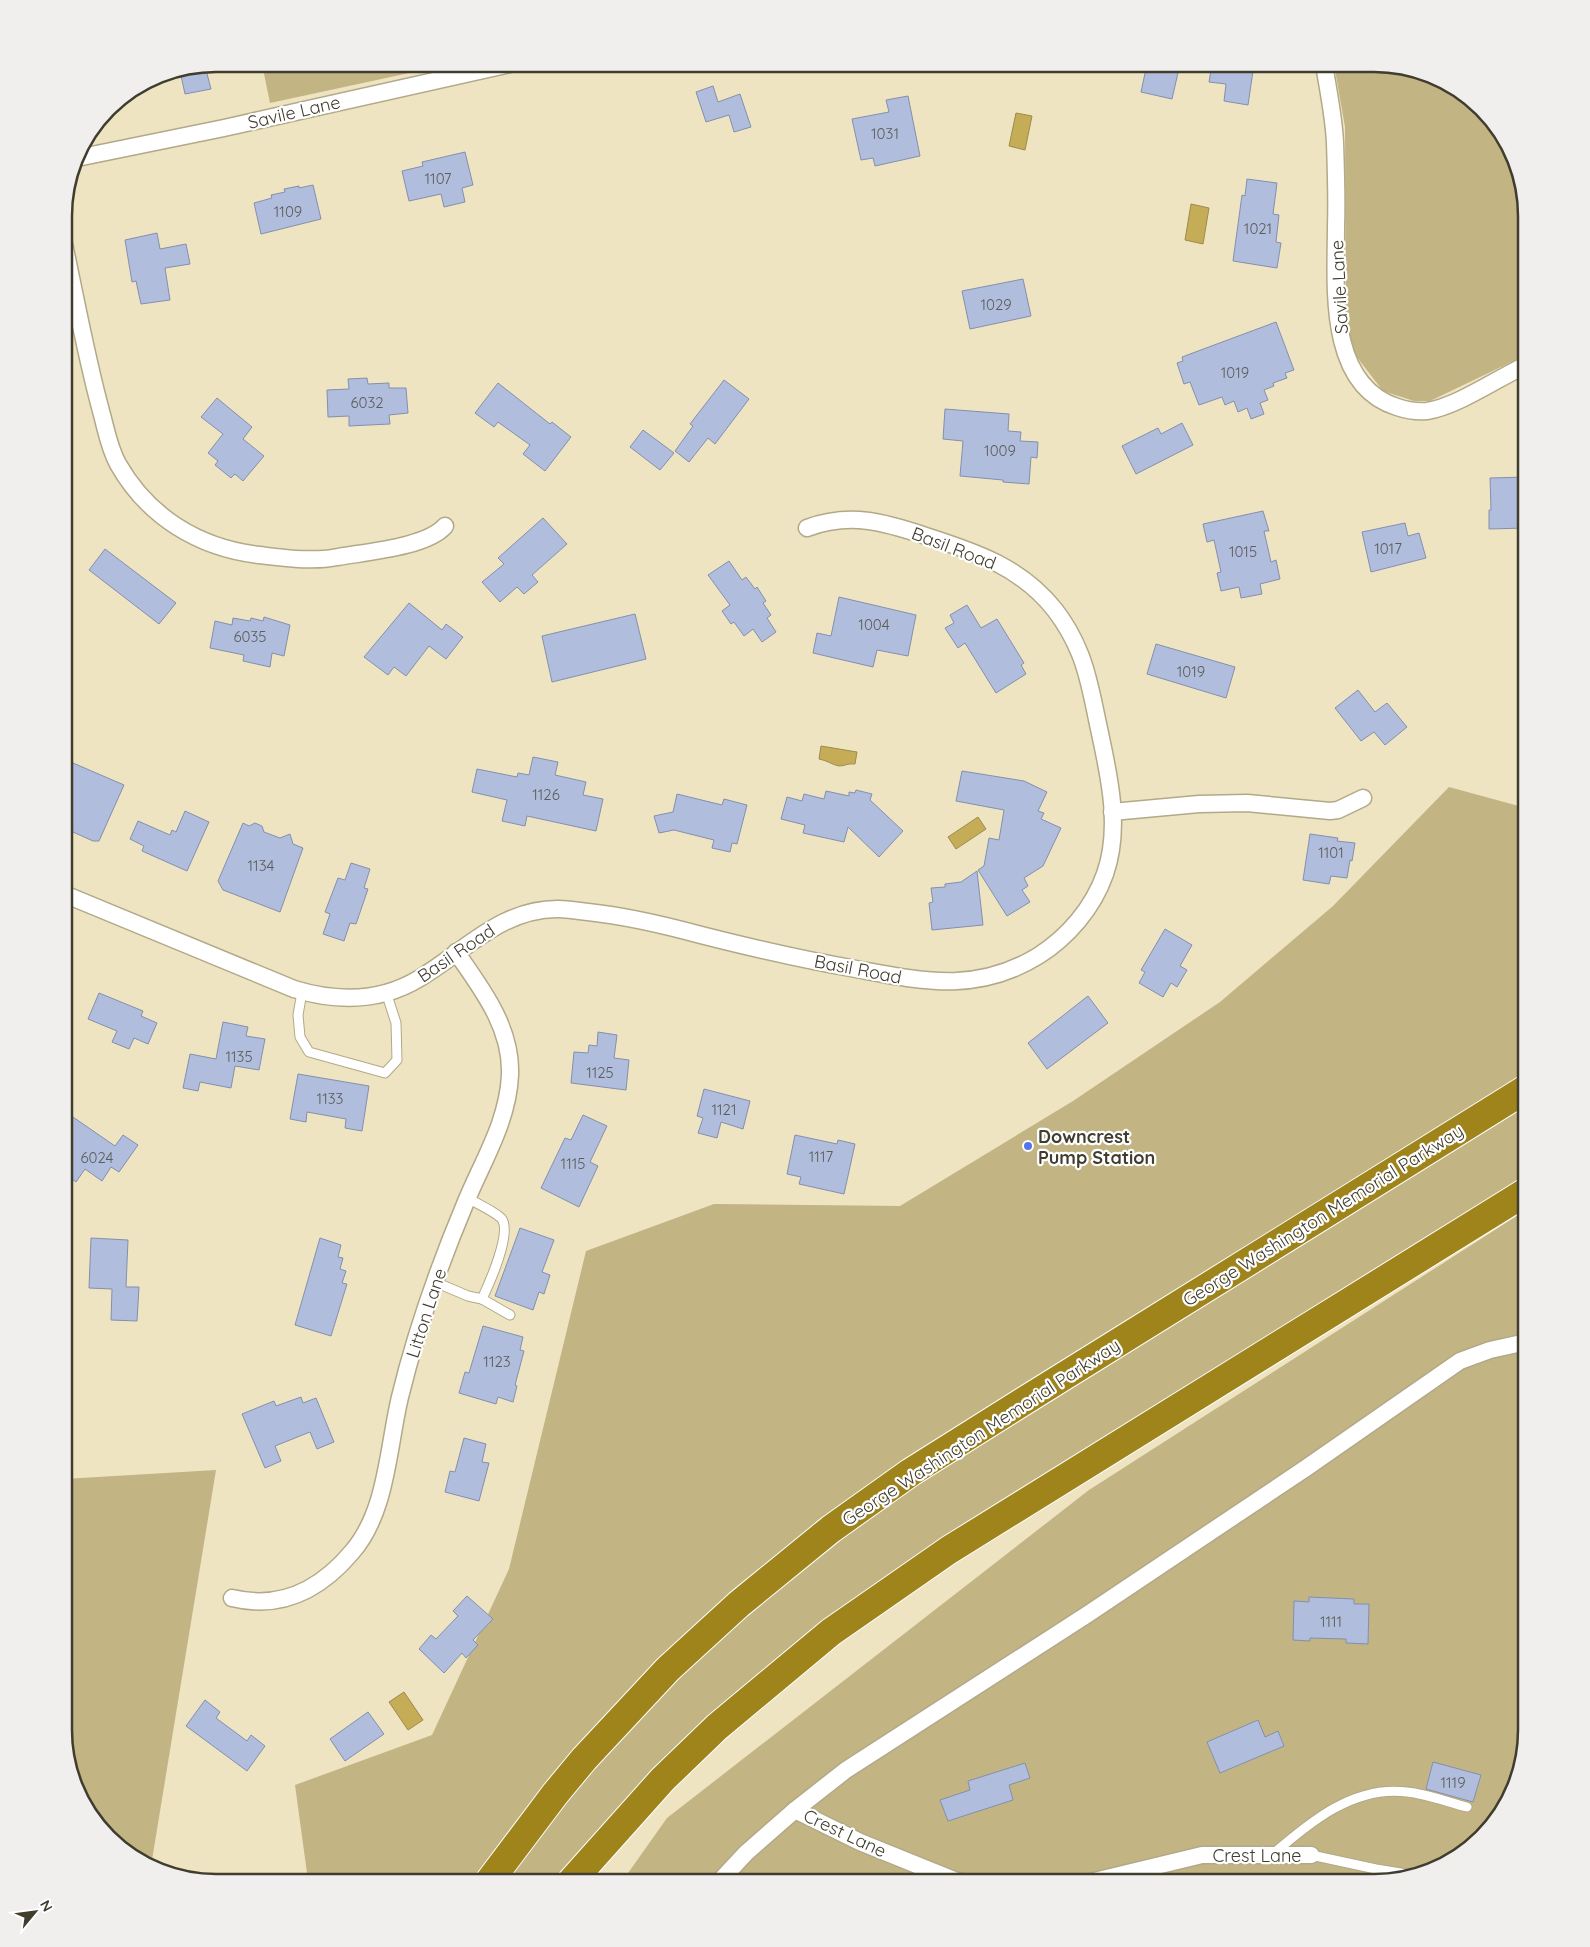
<svg xmlns="http://www.w3.org/2000/svg" width="1590" height="1947" font-family="Quicksand,sans-serif">
<style>
.green{fill:#c2b483}
.water{fill:#c5ad57;stroke:#9d8b4b}
.building{fill:#b0bddc;stroke:#848fad}
.lines{fill:none;stroke-linecap:round;stroke-linejoin:round}
.service-casing{stroke:#b2a988;stroke-width:11}
.minor-casing{stroke:#b2a988;stroke-width:19}
.motorway-casing{stroke:#fff;stroke-width:30}
.service{stroke:#fff;stroke-width:9}
.minor{stroke:#fff;stroke-width:16}
.motorway{stroke:#9e841a;stroke-width:28}
.poi-dot{fill:#5375e9;stroke:#fff;stroke-width:2}
.labels{text-anchor:middle;dominant-baseline:central;stroke-width:4.5;stroke-linejoin:round;paint-order:stroke}
.number-label{font-size:15px;fill:#5c5d5a}
.street-label{font-size:18px;fill:#403d2f;stroke:#fff}
.poi-label{font-size:18px;font-weight:bold;fill:#403d2f;stroke:#fff;text-anchor:start}
.rim{fill:none;stroke:#403d2f;stroke-width:2.5}
</style>
<rect width="100%" height="100%" fill="#eee4c2"/>
<g class="green">
<path d="M 262,64 L 451,64 L 270,103 Z"/>
<path d="M 1334,64 L 1383,64 L 1449,84 L 1500,132 L 1518,168 L 1526,217 L 1526,355 L 1430,401 L 1414,401 L 1383,391 L 1353,352 L 1346,320 L 1345,127 Z"/>
<path d="M 1449,787 L 1526,808 L 1526,1076 L 928,1446 L 745,1580 L 584,1744 L 476,1883 L 302,1883 L 307,1873 L 295,1785 L 432,1735 L 509,1569 L 586,1251 L 714,1204 L 900,1206 L 1073,1101 L 1220,1002 L 1333,906 Z"/>
<path d="M 1526,1100 L 1526,1177 L 1193,1384 L 921,1555 L 575,1860 L 556,1883 L 499,1883 L 588,1768 L 691,1662 L 812,1554 L 972,1445 Z"/>
<path d="M 1526,1210 L 1526,1730 L 1506,1806 L 1458,1857 L 1422,1875 L 1373,1883 L 621,1883 L 667,1818 L 1089,1490 Z"/>
<path d="M 216,1470 L 151,1866 L 141,1863 L 90,1815 L 72,1779 L 64,1730 L 64,1479 Z"/>
</g>
<g class="water">
<path d="M 1016,113 L 1032,116 L 1025,150 L 1009,146 Z"/>
<path d="M 1191,204 L 1209,208 L 1203,244 L 1185,240 Z"/>
<path d="M 821,746 L 857,752 L 855,764 C 848,763 845,766 839,766 C 833,765 826,760 819,759 Z"/>
<path d="M 978,817 L 986,829 L 956,849 L 948,837 Z"/>
<path d="M 404,1692 L 423,1720 L 408,1730 L 389,1702 Z"/>
</g>
<g class="building">
<path d="M 1147,64 L 1180,64 L 1172,99 L 1141,92 Z"/>
<path d="M 1212,64 L 1254,64 L 1248,105 L 1224,101 L 1226,84 L 1209,82 Z"/>
<path d="M 205,66 L 211,89 L 185,94 L 180,71 Z"/>
<path d="M 713,86 L 718,102 L 740,94 L 751,127 L 734,132 L 729,115 L 706,122 L 696,92 Z"/>
<path d="M 908,96 L 920,156 L 875,166 L 873,158 L 861,160 L 852,119 L 889,112 L 886,100 Z"/>
<path d="M 465,152 L 473,185 L 462,188 L 465,202 L 444,207 L 441,194 L 409,201 L 402,171 L 423,166 L 422,162 Z"/>
<path d="M 1247,179 L 1277,183 L 1273,214 L 1279,215 L 1276,242 L 1281,243 L 1277,268 L 1233,261 L 1242,195 L 1245,196 Z"/>
<path d="M 313,185 L 321,219 L 261,234 L 254,203 L 272,198 L 271,195 L 285,192 L 284,189 L 299,186 L 299,188 Z"/>
<path d="M 157,233 L 160,249 L 186,244 L 190,264 L 165,268 L 170,300 L 141,304 L 136,281 L 132,282 L 125,240 Z"/>
<path d="M 1023,279 L 1031,316 L 970,329 L 962,291 Z"/>
<path d="M 1276,322 L 1294,370 L 1285,373 L 1287,378 L 1273,383 L 1274,386 L 1264,390 L 1268,400 L 1260,403 L 1264,414 L 1251,419 L 1247,408 L 1238,412 L 1234,401 L 1225,405 L 1222,397 L 1199,405 L 1190,382 L 1184,384 L 1177,363 L 1183,361 L 1182,357 Z"/>
<path d="M 367,378 L 368,384 L 389,383 L 389,388 L 406,388 L 408,413 L 389,415 L 390,424 L 349,426 L 349,416 L 328,417 L 327,390 L 349,389 L 348,379 Z"/>
<path d="M 724,380 L 749,399 L 715,444 L 708,438 L 689,462 L 675,451 L 693,426 L 690,424 Z"/>
<path d="M 498,383 L 550,424 L 552,422 L 571,437 L 545,471 L 523,454 L 530,445 L 498,422 L 494,427 L 475,413 Z"/>
<path d="M 217,398 L 252,427 L 243,439 L 264,456 L 243,481 L 235,474 L 231,478 L 215,465 L 218,461 L 208,453 L 223,434 L 201,417 Z"/>
<path d="M 945,409 L 1009,414 L 1008,431 L 1021,432 L 1020,441 L 1038,442 L 1037,458 L 1031,457 L 1029,484 L 1003,482 L 1003,480 L 960,476 L 963,441 L 943,439 Z"/>
<path d="M 1182,423 L 1193,445 L 1136,474 L 1122,446 L 1158,428 L 1161,434 Z"/>
<path d="M 643,430 L 674,453 L 660,470 L 630,447 Z"/>
<path d="M 1526,477 L 1526,528 L 1489,529 L 1489,510 L 1491,510 L 1490,478 Z"/>
<path d="M 1263,511 L 1269,531 L 1264,531 L 1271,562 L 1276,560 L 1280,579 L 1260,584 L 1262,594 L 1241,598 L 1239,587 L 1221,591 L 1217,573 L 1221,572 L 1214,540 L 1207,542 L 1203,524 Z"/>
<path d="M 543,518 L 567,544 L 532,575 L 538,582 L 524,594 L 517,587 L 500,602 L 482,582 L 504,564 L 498,558 Z"/>
<path d="M 1405,523 L 1408,536 L 1419,533 L 1426,558 L 1371,572 L 1362,532 Z"/>
<path d="M 105,549 L 176,603 L 159,624 L 89,570 Z"/>
<path d="M 729,561 L 742,580 L 746,577 L 755,589 L 757,587 L 766,601 L 763,603 L 771,615 L 767,618 L 776,632 L 762,642 L 753,629 L 744,636 L 734,622 L 731,624 L 722,611 L 730,605 L 708,575 Z"/>
<path d="M 839,597 L 916,615 L 908,656 L 877,650 L 873,667 L 813,653 L 817,633 L 831,636 Z"/>
<path d="M 409,603 L 442,630 L 446,624 L 463,637 L 446,659 L 429,646 L 406,676 L 394,667 L 388,675 L 364,657 Z"/>
<path d="M 967,605 L 981,628 L 997,619 L 1024,663 L 1021,665 L 1026,674 L 996,693 L 965,643 L 958,648 L 945,628 L 954,623 L 950,615 Z"/>
<path d="M 635,614 L 646,659 L 552,682 L 542,636 Z"/>
<path d="M 264,617 L 290,625 L 284,656 L 272,653 L 270,667 L 243,661 L 244,655 L 210,648 L 215,621 L 232,625 L 233,618 L 250,621 L 251,618 L 263,621 Z"/>
<path d="M 1156,644 L 1235,667 L 1226,698 L 1147,674 Z"/>
<path d="M 1358,690 L 1375,712 L 1387,703 L 1407,727 L 1385,745 L 1374,732 L 1361,741 L 1335,708 Z"/>
<path d="M 533,757 L 558,762 L 555,775 L 586,782 L 583,795 L 603,799 L 596,831 L 527,816 L 525,826 L 502,821 L 507,800 L 472,792 L 477,769 L 517,777 L 518,773 L 529,775 Z"/>
<path d="M 73,763 L 124,785 L 99,841 L 93,841 L 64,828 L 64,784 Z"/>
<path d="M 962,771 L 1024,781 L 1047,792 L 1038,811 L 1044,813 L 1041,819 L 1061,828 L 1043,866 L 1024,878 L 1028,886 L 1022,890 L 1030,902 L 1007,916 L 978,870 L 984,866 L 989,838 L 999,840 L 1004,810 L 956,801 Z"/>
<path d="M 856,790 L 872,794 L 870,800 L 903,831 L 879,857 L 848,827 L 844,842 L 803,833 L 805,825 L 781,819 L 787,797 L 802,801 L 804,794 L 824,799 L 826,791 L 849,796 L 849,792 L 855,793 Z"/>
<path d="M 677,794 L 722,805 L 724,799 L 747,805 L 737,844 L 732,843 L 730,852 L 712,848 L 714,840 L 674,830 L 659,833 L 654,816 L 673,812 Z"/>
<path d="M 185,811 L 209,822 L 187,871 L 142,851 L 144,846 L 130,839 L 138,821 L 170,835 L 172,830 L 176,832 Z"/>
<path d="M 243,823 L 249,826 L 255,823 L 262,826 L 264,832 L 280,838 L 290,834 L 293,844 L 303,848 L 280,912 L 223,890 L 218,881 Z"/>
<path d="M 1310,834 L 1338,838 L 1337,841 L 1355,843 L 1352,861 L 1350,860 L 1347,878 L 1331,876 L 1329,884 L 1303,880 Z"/>
<path d="M 351,863 L 370,869 L 364,888 L 368,889 L 356,924 L 350,923 L 344,941 L 323,934 L 330,914 L 325,912 L 338,878 L 345,880 Z"/>
<path d="M 977,871 L 983,925 L 932,930 L 929,903 L 933,902 L 931,888 L 945,887 L 945,884 L 961,882 Z"/>
<path d="M 1165,929 L 1192,945 L 1180,966 L 1187,970 L 1177,987 L 1171,983 L 1163,997 L 1139,983 L 1145,972 L 1141,970 Z"/>
<path d="M 99,993 L 143,1011 L 141,1016 L 157,1023 L 148,1044 L 134,1038 L 129,1049 L 112,1042 L 117,1031 L 88,1019 Z"/>
<path d="M 1088,996 L 1108,1023 L 1047,1069 L 1028,1043 Z"/>
<path d="M 223,1022 L 248,1027 L 246,1036 L 265,1039 L 259,1070 L 235,1066 L 231,1088 L 200,1082 L 198,1091 L 183,1088 L 190,1054 L 216,1059 Z"/>
<path d="M 598,1032 L 617,1035 L 614,1058 L 629,1060 L 626,1090 L 571,1083 L 574,1052 L 588,1053 L 589,1045 L 597,1046 Z"/>
<path d="M 298,1074 L 369,1086 L 362,1131 L 345,1128 L 346,1119 L 307,1112 L 306,1122 L 290,1119 Z"/>
<path d="M 704,1089 L 750,1101 L 743,1129 L 721,1122 L 717,1138 L 698,1133 L 703,1118 L 697,1116 Z"/>
<path d="M 70,1115 L 115,1146 L 123,1135 L 138,1145 L 119,1172 L 111,1167 L 102,1181 L 85,1169 L 76,1182 L 64,1173 L 64,1124 Z"/>
<path d="M 583,1115 L 607,1126 L 590,1162 L 598,1166 L 579,1207 L 541,1188 L 565,1138 L 571,1140 Z"/>
<path d="M 795,1135 L 837,1144 L 838,1140 L 855,1144 L 844,1194 L 799,1184 L 801,1177 L 787,1174 Z"/>
<path d="M 520,1228 L 554,1240 L 542,1272 L 550,1275 L 544,1294 L 539,1292 L 533,1310 L 495,1296 Z"/>
<path d="M 91,1238 L 128,1240 L 126,1287 L 139,1287 L 137,1321 L 111,1320 L 112,1289 L 89,1288 Z"/>
<path d="M 320,1238 L 341,1245 L 338,1257 L 343,1258 L 340,1269 L 346,1271 L 342,1283 L 347,1284 L 331,1336 L 295,1325 Z"/>
<path d="M 483,1326 L 523,1337 L 520,1350 L 524,1351 L 515,1385 L 517,1386 L 513,1402 L 498,1397 L 496,1404 L 459,1393 L 465,1372 L 469,1373 Z"/>
<path d="M 301,1397 L 303,1403 L 316,1398 L 334,1442 L 317,1449 L 310,1432 L 275,1446 L 281,1461 L 265,1468 L 242,1414 L 274,1401 L 276,1406 Z"/>
<path d="M 464,1438 L 486,1444 L 482,1462 L 489,1463 L 479,1501 L 445,1492 L 450,1471 L 455,1472 Z"/>
<path d="M 467,1596 L 493,1619 L 473,1640 L 478,1645 L 466,1658 L 462,1653 L 444,1673 L 419,1649 L 431,1635 L 436,1639 L 458,1616 L 453,1611 Z"/>
<path d="M 1309,1597 L 1354,1599 L 1354,1604 L 1369,1604 L 1368,1644 L 1346,1643 L 1346,1639 L 1310,1638 L 1310,1641 L 1293,1640 L 1294,1601 L 1309,1602 Z"/>
<path d="M 205,1700 L 220,1712 L 216,1718 L 247,1741 L 251,1735 L 265,1746 L 247,1771 L 186,1726 Z"/>
<path d="M 368,1712 L 384,1734 L 345,1761 L 330,1739 Z"/>
<path d="M 1258,1720 L 1265,1737 L 1278,1731 L 1284,1746 L 1220,1773 L 1207,1742 Z"/>
<path d="M 1433,1762 L 1481,1775 L 1473,1802 L 1426,1789 Z"/>
<path d="M 1025,1763 L 1030,1778 L 1009,1785 L 1013,1800 L 948,1821 L 940,1800 L 970,1790 L 968,1781 Z"/>
</g>
<g class="lines">
<defs>
<g id="service">
<path d="M 302,992 L 298,1015 L 300,1037 L 309,1052 L 385,1073 L 397,1060 L 396,1023 L 386,992"/>
<path d="M 435,1282 L 468,1296 L 482,1299 C 489,1284 513,1231 501,1218 C 492,1210 478,1204 467,1198"/>
<path d="M 482,1299 L 510,1315"/>
<path d="M 1273,1854 C 1310,1822 1354,1785 1407,1792 C 1427,1794 1447,1802 1467,1807"/>
<path d="M 1311,1855 L 1376,1869 L 1419,1876"/>
</g>
<g id="minor">
<path d="M 1324,64 C 1328,90 1334,117 1335,143 C 1336,171 1337,199 1336,226 C 1336,284 1326,385 1397,407 C 1406,410 1416,412 1427,411 C 1456,407 1498,378 1526,365"/>
<path d="M 77,158 L 224,128 L 510,64"/>
<path d="M 64,244 C 76,300 86,356 101,411 C 106,429 109,448 118,464 C 148,517 199,548 259,555 C 285,558 312,562 338,557 C 366,552 427,547 445,526"/>
<path d="M 1112,812 L 1199,804 L 1247,803 L 1330,811 L 1338,810 L 1363,798"/>
<path d="M 64,894 L 294,989 C 337,1002 381,1002 420,978 C 465,951 502,908 559,909 C 568,909 578,911 588,912 C 626,916 664,925 701,935 C 752,948 804,960 856,969 C 922,981 976,994 1038,956 C 1068,937 1093,908 1105,874 C 1122,826 1108,771 1098,724 C 1093,701 1089,676 1080,654 C 1074,639 1065,623 1055,610 C 1021,567 976,552 926,536 C 884,522 850,512 807,528"/>
<path d="M 232,1598 C 281,1610 320,1590 352,1552 C 387,1512 388,1447 400,1397 C 416,1331 439,1266 465,1204 C 482,1162 508,1122 510,1075 C 512,1028 482,989 456,952"/>
<path d="M 795,1810 L 860,1842 L 954,1880 L 967,1883"/>
<path d="M 718,1883 L 746,1853 L 795,1810 L 846,1770 L 1088,1614 L 1306,1468 L 1460,1361 L 1490,1350 L 1526,1342"/>
<path d="M 1086,1883 L 1202,1855 L 1311,1855"/>
</g>
<g id="motorway">
<path d="M 488,1883 L 555,1794 L 584,1759 L 668,1669 L 739,1604 L 831,1529 L 911,1472 L 1040,1391 L 1526,1089"/>
<path d="M 570,1883 L 663,1779 L 717,1727 L 831,1632 L 949,1550 L 1526,1192"/>
</g>
</defs>
<use href="#service" class="service-casing"/>
<use href="#minor" class="minor-casing"/>
<use href="#motorway" class="motorway-casing"/>
<use href="#service" class="service"/>
<use href="#minor" class="minor"/>
<use href="#motorway" class="motorway"/>
</g>
<circle class="poi-dot" cx="1028" cy="1146" r="5"/>
<g class="labels">
<g class="number-label">
<text x="885" y="133">1031</text>
<text x="438" y="178">1107</text>
<text x="288" y="211">1109</text>
<text x="1258" y="228">1021</text>
<text x="996" y="304">1029</text>
<text x="1235" y="372">1019</text>
<text x="367" y="402">6032</text>
<text x="1000" y="450">1009</text>
<text x="1388" y="548">1017</text>
<text x="1243" y="551">1015</text>
<text x="874" y="624">1004</text>
<text x="250" y="636">6035</text>
<text x="1191" y="671">1019</text>
<text x="546" y="794">1126</text>
<text x="1331" y="852">1101</text>
<text x="261" y="865">1134</text>
<text x="239" y="1056">1135</text>
<text x="600" y="1072">1125</text>
<text x="330" y="1098">1133</text>
<text x="724" y="1109">1121</text>
<text x="821" y="1156">1117</text>
<text x="97" y="1157">6024</text>
<text x="573" y="1163">1115</text>
<text x="497" y="1361">1123</text>
<text x="1331" y="1621">1111</text>
<text x="1453" y="1782">1119</text>
</g>
<g class="street-label">
<text transform="translate(294 112) rotate(-13)">Savile Lane</text>
<text transform="translate(1339 287) rotate(-93)">Savile Lane</text>
<text transform="translate(954 548) rotate(21)">Basil Road</text>
<text transform="translate(456 953) rotate(-34)">Basil Road</text>
<text transform="translate(858 969) rotate(11)">Basil Road</text>
<text transform="translate(1323 1215) rotate(-32)">George Washington Memorial Parkway</text>
<text transform="translate(426 1313) rotate(-72)">Litton Lane</text>
<text transform="translate(981 1432) rotate(-33)">George Washington Memorial Parkway</text>
<text transform="translate(845 1833) rotate(25)">Crest Lane</text>
<text x="1257" y="1855">Crest Lane</text>
</g>
<g class="poi-label">
<text x="1038" y="1136">Downcrest<tspan x="1038" dy="21">Pump Station</tspan></text>
</g>
</g>
<path d="M0 0H1590V1947H0ZM216 72H1374A144 144 0 0 1 1518 216V1730A144 144 0 0 1 1374 1874H216A144 144 0 0 1 72 1730V216A144 144 0 0 1 216 72Z" fill="#f0efee" fill-rule="evenodd"/>
<path class="rim" d="M216 72H1374A144 144 0 0 1 1518 216V1730A144 144 0 0 1 1374 1874H216A144 144 0 0 1 72 1730V216A144 144 0 0 1 216 72Z"/>
<g transform="translate(35 1912) rotate(61)" stroke="#ffffff" stroke-width="4" paint-order="stroke">
<path d="M0-4L9 19L0 12L-9 19Z" fill="#403d2f"/>
<text y="-8" font-size="14" font-weight="bold" text-anchor="middle" fill="#403d2f">N</text>
</g>
</svg>
